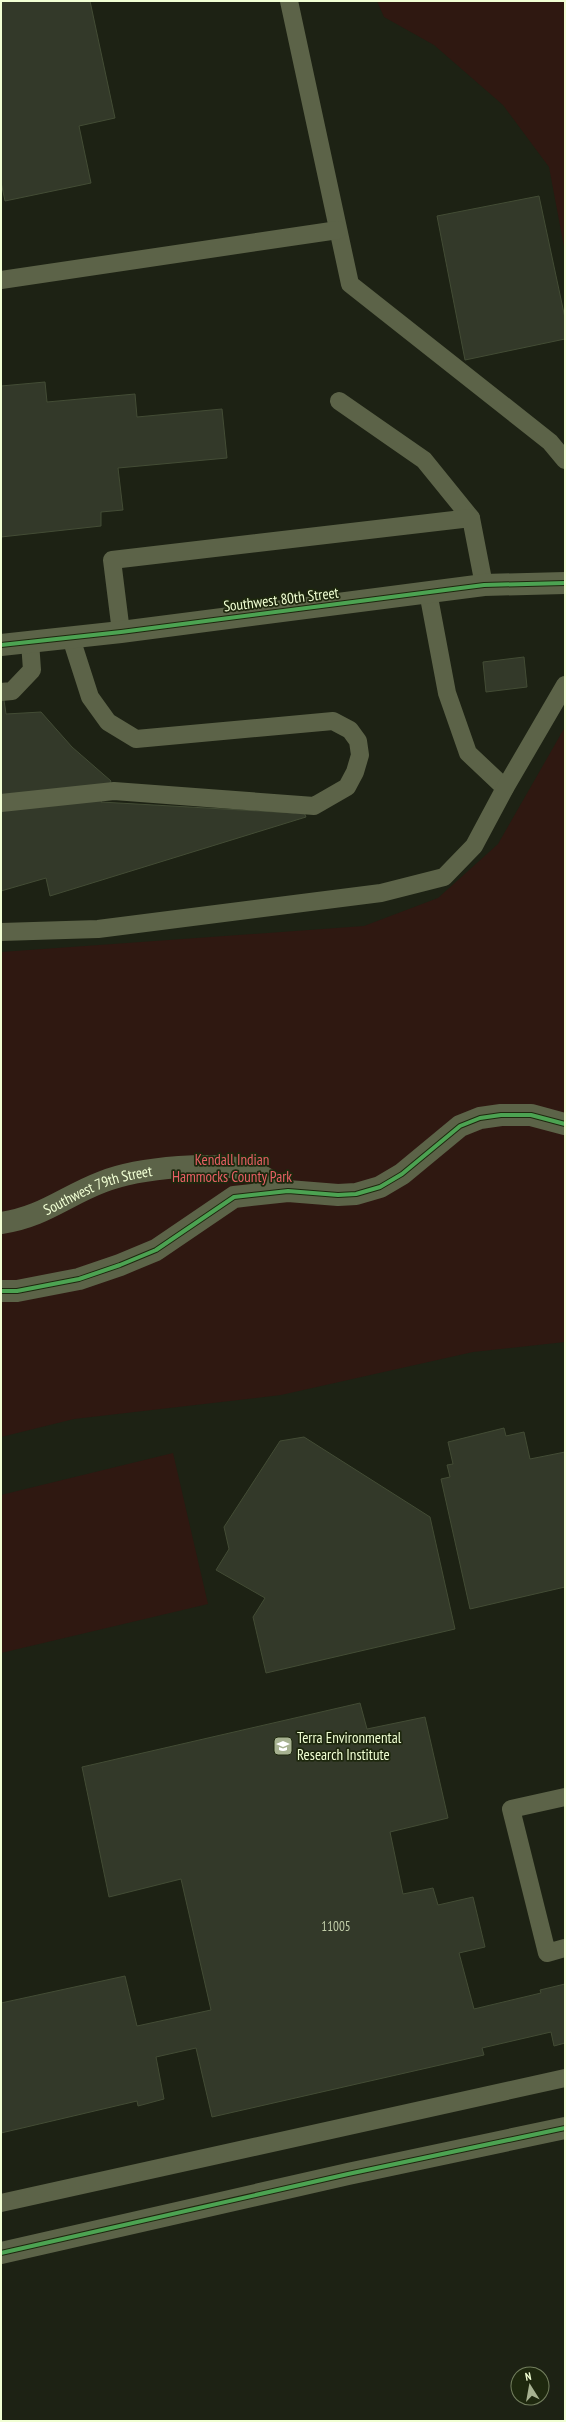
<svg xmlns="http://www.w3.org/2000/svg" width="566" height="2422" font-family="'PT Sans Narrow',sans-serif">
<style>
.green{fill:#2f1811}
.building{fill:#333929;stroke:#434c35}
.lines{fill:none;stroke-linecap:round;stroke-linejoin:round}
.lane{stroke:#5c6348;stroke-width:18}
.street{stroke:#5c6348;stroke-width:22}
.cycleway-casing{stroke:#1e280e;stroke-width:6}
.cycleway{stroke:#4ca352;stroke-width:4}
.labels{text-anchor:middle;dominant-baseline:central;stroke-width:3.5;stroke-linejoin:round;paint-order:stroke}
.number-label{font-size:13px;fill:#c2cea9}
.street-label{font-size:15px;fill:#f1ffd4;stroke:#1e280e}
.park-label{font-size:15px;fill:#e86065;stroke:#1e280e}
.poi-label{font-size:15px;fill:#f1ffd4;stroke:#1e280e;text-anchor:start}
</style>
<rect width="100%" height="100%" fill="#1d2214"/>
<g class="green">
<path d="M 377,1 L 565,1 L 565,252 L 549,167 L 503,105 L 434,45 L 384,17 Z"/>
<path d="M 565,727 L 565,1342 L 473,1352 L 281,1395 L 74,1419 L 1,1437 L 1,952 L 364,926 L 438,898 L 498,844 Z"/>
<path d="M 173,1453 L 208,1604 L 1,1653 L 1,1495 Z"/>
</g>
<g class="building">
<path d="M 1,1 L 90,1 L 115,118 L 79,126 L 91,183 L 5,201 L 1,182 Z"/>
<path d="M 539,196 L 565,318 L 565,339 L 465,360 L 437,216 Z"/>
<path d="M 45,382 L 47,402 L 135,394 L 137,417 L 222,409 L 227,458 L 118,468 L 123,510 L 101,512 L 101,526 L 1,537 L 1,386 Z"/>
<path d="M 524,657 L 527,687 L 486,692 L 483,662 Z"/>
<path d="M 1,679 L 6,714 L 41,712 L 72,747 L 111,781 L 101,802 L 294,813 L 303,810 L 306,817 L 50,896 L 46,878 L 1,891 Z"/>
<path d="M 504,1428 L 506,1436 L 524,1432 L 530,1459 L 565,1452 L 565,1587 L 470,1609 L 441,1479 L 450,1477 L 447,1465 L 453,1464 L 448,1442 Z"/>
<path d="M 304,1437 L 430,1517 L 455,1629 L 266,1673 L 253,1617 L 265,1598 L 216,1570 L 229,1549 L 224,1527 L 280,1441 Z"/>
<path d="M 360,1703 L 367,1729 L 425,1717 L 448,1818 L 390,1832 L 403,1894 L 433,1888 L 438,1905 L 473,1897 L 485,1947 L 459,1953 L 474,2009 L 541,1993 L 540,1990 L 565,1984 L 565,2043 L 554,2046 L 551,2032 L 482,2048 L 484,2055 L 212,2117 L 196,2048 L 156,2057 L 164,2099 L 138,2106 L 137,2101 L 1,2133 L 1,2003 L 125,1976 L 137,2026 L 211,2010 L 181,1879 L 109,1897 L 82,1767 Z"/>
</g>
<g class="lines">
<g class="lane">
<path d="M 289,1 L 350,284 L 550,442 L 565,460"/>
<path d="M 1,280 L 338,230"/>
<path d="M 339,401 L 424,460 L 471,518"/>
<path d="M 428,592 L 447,693 L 468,753 L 505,788"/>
<path d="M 121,632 L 112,560 L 471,518 L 484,585"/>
<path d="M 1,692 L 12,691 L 32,670 L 30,642"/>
<path d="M 1,803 L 114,791 L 314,806 L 347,787 L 355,772 L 360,755 L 358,741 L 350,730 L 333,721 L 136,739 L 108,722 L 90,697 L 71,638"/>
<path d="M 1,932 L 98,929 L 381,893 L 444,877 L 474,846 L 505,788 L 565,685"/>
<path d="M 565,1797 L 511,1809 L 547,1953 L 565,1948"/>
<path d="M 1,2203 L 565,2078"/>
</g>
<g class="street">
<path d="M 1,645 L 121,632 L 484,585 L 565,583"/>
<path id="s1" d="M 1,1223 C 43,1217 65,1196 102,1182 C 137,1168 221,1159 256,1173 C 267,1178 277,1186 288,1191"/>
<path d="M 1,1291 L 17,1291 L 79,1279 L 120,1265 L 156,1250 L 234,1197 L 288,1191 L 338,1195 L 356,1194 L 380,1187 L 402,1174 L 460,1126 L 480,1118 L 501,1115 L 531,1115 L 565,1124"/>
<path d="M 1,2253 L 348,2174 L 565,2128"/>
</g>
<defs>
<g id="cycleway">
<path d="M 1,645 L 121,632 L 484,585 L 565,583"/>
<path d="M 1,1291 L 17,1291 L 79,1279 L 120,1265 L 156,1250 L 234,1197 L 288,1191 L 338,1195 L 356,1194 L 380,1187 L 402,1174 L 460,1126 L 480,1118 L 501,1115 L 531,1115 L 565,1124"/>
<path d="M 1,2253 L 348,2174 L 565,2128"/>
</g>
</defs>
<use href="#cycleway" class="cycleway-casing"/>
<use href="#cycleway" class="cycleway"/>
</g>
<defs>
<symbol id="school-square" viewBox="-11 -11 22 22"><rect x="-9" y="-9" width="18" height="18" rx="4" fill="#a7b291" stroke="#1e280e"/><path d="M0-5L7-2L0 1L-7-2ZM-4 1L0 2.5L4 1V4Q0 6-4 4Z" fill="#fff"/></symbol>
</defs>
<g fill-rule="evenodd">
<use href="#school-square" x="272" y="1735" width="22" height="22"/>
</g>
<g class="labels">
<g class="number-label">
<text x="336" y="1926">11005</text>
</g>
<g class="street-label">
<text transform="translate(281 599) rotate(-7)">Southwest 80th Street</text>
<text stroke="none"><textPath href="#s1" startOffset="103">Southwest 79th Street</textPath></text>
</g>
<g class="park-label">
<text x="232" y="1159">Kendall Indian<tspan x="232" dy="17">Hammocks County Park</tspan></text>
</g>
<g class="poi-label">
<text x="297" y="1737">Terra Environmental<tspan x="297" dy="17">Research Institute</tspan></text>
</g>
</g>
<rect width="566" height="2422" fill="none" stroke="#f1ffd4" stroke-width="4"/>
<g transform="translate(530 2386) rotate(349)"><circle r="19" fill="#1e280e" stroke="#727e5d"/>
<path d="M0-3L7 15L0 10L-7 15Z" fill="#a7b291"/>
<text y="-6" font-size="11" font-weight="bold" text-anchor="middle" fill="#f1ffd4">N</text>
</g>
</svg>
